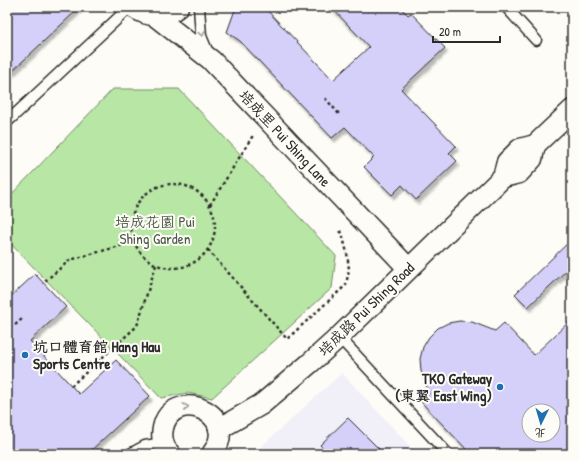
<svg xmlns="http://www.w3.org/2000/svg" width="579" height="461" font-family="'Patrick Hand','LXGW WenKai TC',sans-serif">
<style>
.built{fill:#f1eff8}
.green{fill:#b8e6a4;stroke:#728868}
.building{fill:#d5d0f9;stroke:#2b2b2b;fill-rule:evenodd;filter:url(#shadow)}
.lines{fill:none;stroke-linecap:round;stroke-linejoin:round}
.service-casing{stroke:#2b2b2b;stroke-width:13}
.minor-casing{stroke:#2b2b2b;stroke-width:23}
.path{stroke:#2b2b2b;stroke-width:2.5;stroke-dasharray:3 3;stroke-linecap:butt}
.service{stroke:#fdfcf7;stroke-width:10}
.minor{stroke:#fdfcf7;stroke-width:20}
.oneway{stroke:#9e9e9b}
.poi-dot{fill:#1f6fb2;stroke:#fdfcf7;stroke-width:1.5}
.labels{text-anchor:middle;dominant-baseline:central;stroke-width:4;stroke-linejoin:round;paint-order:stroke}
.street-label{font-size:15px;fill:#2b2b2b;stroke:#fdfcf7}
.park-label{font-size:15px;fill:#4e5a49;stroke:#fdfcf7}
.poi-label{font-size:15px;font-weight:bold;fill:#2b2b2b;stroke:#fdfcf7;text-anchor:start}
</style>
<defs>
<filter id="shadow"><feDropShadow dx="2.5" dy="4.5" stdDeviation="1" flood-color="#0004"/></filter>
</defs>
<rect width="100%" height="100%" fill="#fdfcf7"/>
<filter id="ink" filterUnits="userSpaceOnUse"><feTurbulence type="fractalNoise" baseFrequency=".025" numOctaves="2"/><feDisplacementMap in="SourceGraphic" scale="8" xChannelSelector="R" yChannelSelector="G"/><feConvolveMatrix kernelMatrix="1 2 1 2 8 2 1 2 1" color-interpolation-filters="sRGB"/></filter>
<g filter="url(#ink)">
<path class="built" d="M 342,373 L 417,454 L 253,454 Z"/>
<path class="green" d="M 113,89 L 179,89 L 336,256 L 332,288 L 212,398 L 188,393 L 161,398 L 7,240 L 7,199 Z"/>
<g class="building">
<path d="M 7,7 L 80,7 L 7,76 Z"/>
<path d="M 236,7 L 264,7 L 333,80 L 369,47 L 331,7 L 400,7 L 408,15 L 411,13 L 445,48 L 401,89 L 456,146 L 449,153 L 457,161 L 416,200 L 402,185 L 392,195 L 364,167 L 374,157 L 345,127 L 332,138 L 240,41 L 227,32 Z"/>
<path d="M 572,239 L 572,265 L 528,307 L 515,294 Z"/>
<path d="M 35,274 L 66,307 L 30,341 L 79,394 L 116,360 L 150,396 L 87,454 L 7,454 L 7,300 Z"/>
<path d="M 572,319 L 572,454 L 471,454 L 421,402 L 429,394 L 421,371 L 420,359 L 423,347 L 429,337 L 438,328 L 448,323 L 460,321 L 472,322 L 495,331 L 504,323 L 534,355 ZM 529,411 L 553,411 L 553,435 L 529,435 Z"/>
<path d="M 348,418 L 384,454 L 329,454 L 320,445 Z"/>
</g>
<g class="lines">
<defs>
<g id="service">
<path d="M 199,7 L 201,36 L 208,53"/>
<path d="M 506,7 L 536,40"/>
<path d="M 7,122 L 130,7"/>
<path d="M 339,337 L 448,454"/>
<path d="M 130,454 L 145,446 L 163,443"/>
</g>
<g id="minor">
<path d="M 133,7 C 147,17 164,19 178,7"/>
<path d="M 155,16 L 211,60 L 408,268"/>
<path d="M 503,177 L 507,162 L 520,149 L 535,145 L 572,110"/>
<path d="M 219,429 L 262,404 L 309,364 L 339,337 L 503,177 L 519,173 L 532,159 L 535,145"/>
<path d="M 170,454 C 163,447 161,438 163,428 C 172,385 243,413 212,454"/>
</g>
</defs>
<use href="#service" class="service-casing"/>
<use href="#minor" class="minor-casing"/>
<g class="path">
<path d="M 325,98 L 339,114"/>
<circle cx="173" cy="226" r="42"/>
<path d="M 210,205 L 252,137 L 253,138"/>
<path d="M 208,250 L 287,339 L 346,285 L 349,269 L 347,253 L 342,233 L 340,231"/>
<path d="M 45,281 L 70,260 L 134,242"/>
<path d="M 15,325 L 22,319"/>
<path d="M 71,386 L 137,326 L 156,265"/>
</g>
<use href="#service" class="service"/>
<use href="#minor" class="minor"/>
</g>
<defs><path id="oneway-chevron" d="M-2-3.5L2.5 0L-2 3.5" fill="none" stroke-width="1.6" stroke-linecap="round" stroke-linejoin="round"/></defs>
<g class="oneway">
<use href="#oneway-chevron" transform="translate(202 34) rotate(80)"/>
<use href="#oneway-chevron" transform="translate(186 407) rotate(-11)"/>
</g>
</g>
<g class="poi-dot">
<circle cx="25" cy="355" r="4"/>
<circle cx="500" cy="387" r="4"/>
</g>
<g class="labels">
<g class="street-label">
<text transform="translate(285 138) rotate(47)">培成里 Pui Shing Lane</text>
<text transform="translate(366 309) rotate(-44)">培成路 Pui Shing Road</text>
</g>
<g class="park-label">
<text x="155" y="221">培成花園 Pui<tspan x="155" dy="17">Shing Garden</tspan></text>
</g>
<g class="poi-label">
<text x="33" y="346">坑口體育館 Hang Hau<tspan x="33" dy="17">Sports Centre</tspan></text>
<text x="492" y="378" text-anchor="end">TKO Gateway<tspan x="492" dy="17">(東翼 East Wing)</tspan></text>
</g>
</g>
<rect width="579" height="461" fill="none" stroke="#fdfcf7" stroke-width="24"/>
<rect x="12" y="12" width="555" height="437" fill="none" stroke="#2b2b2b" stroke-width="1.5" filter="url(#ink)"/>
<g transform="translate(541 423) rotate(185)"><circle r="19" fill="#fdfcf7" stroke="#a9a8a5"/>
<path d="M0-3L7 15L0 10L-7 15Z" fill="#1f6fb2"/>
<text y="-6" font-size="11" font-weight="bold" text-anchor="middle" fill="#2b2b2b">北</text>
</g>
<path d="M433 36v6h67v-6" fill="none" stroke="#2b2b2b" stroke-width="2"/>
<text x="439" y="36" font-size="12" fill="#2b2b2b" stroke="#fdfcf7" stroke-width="3" paint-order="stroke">20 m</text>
</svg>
